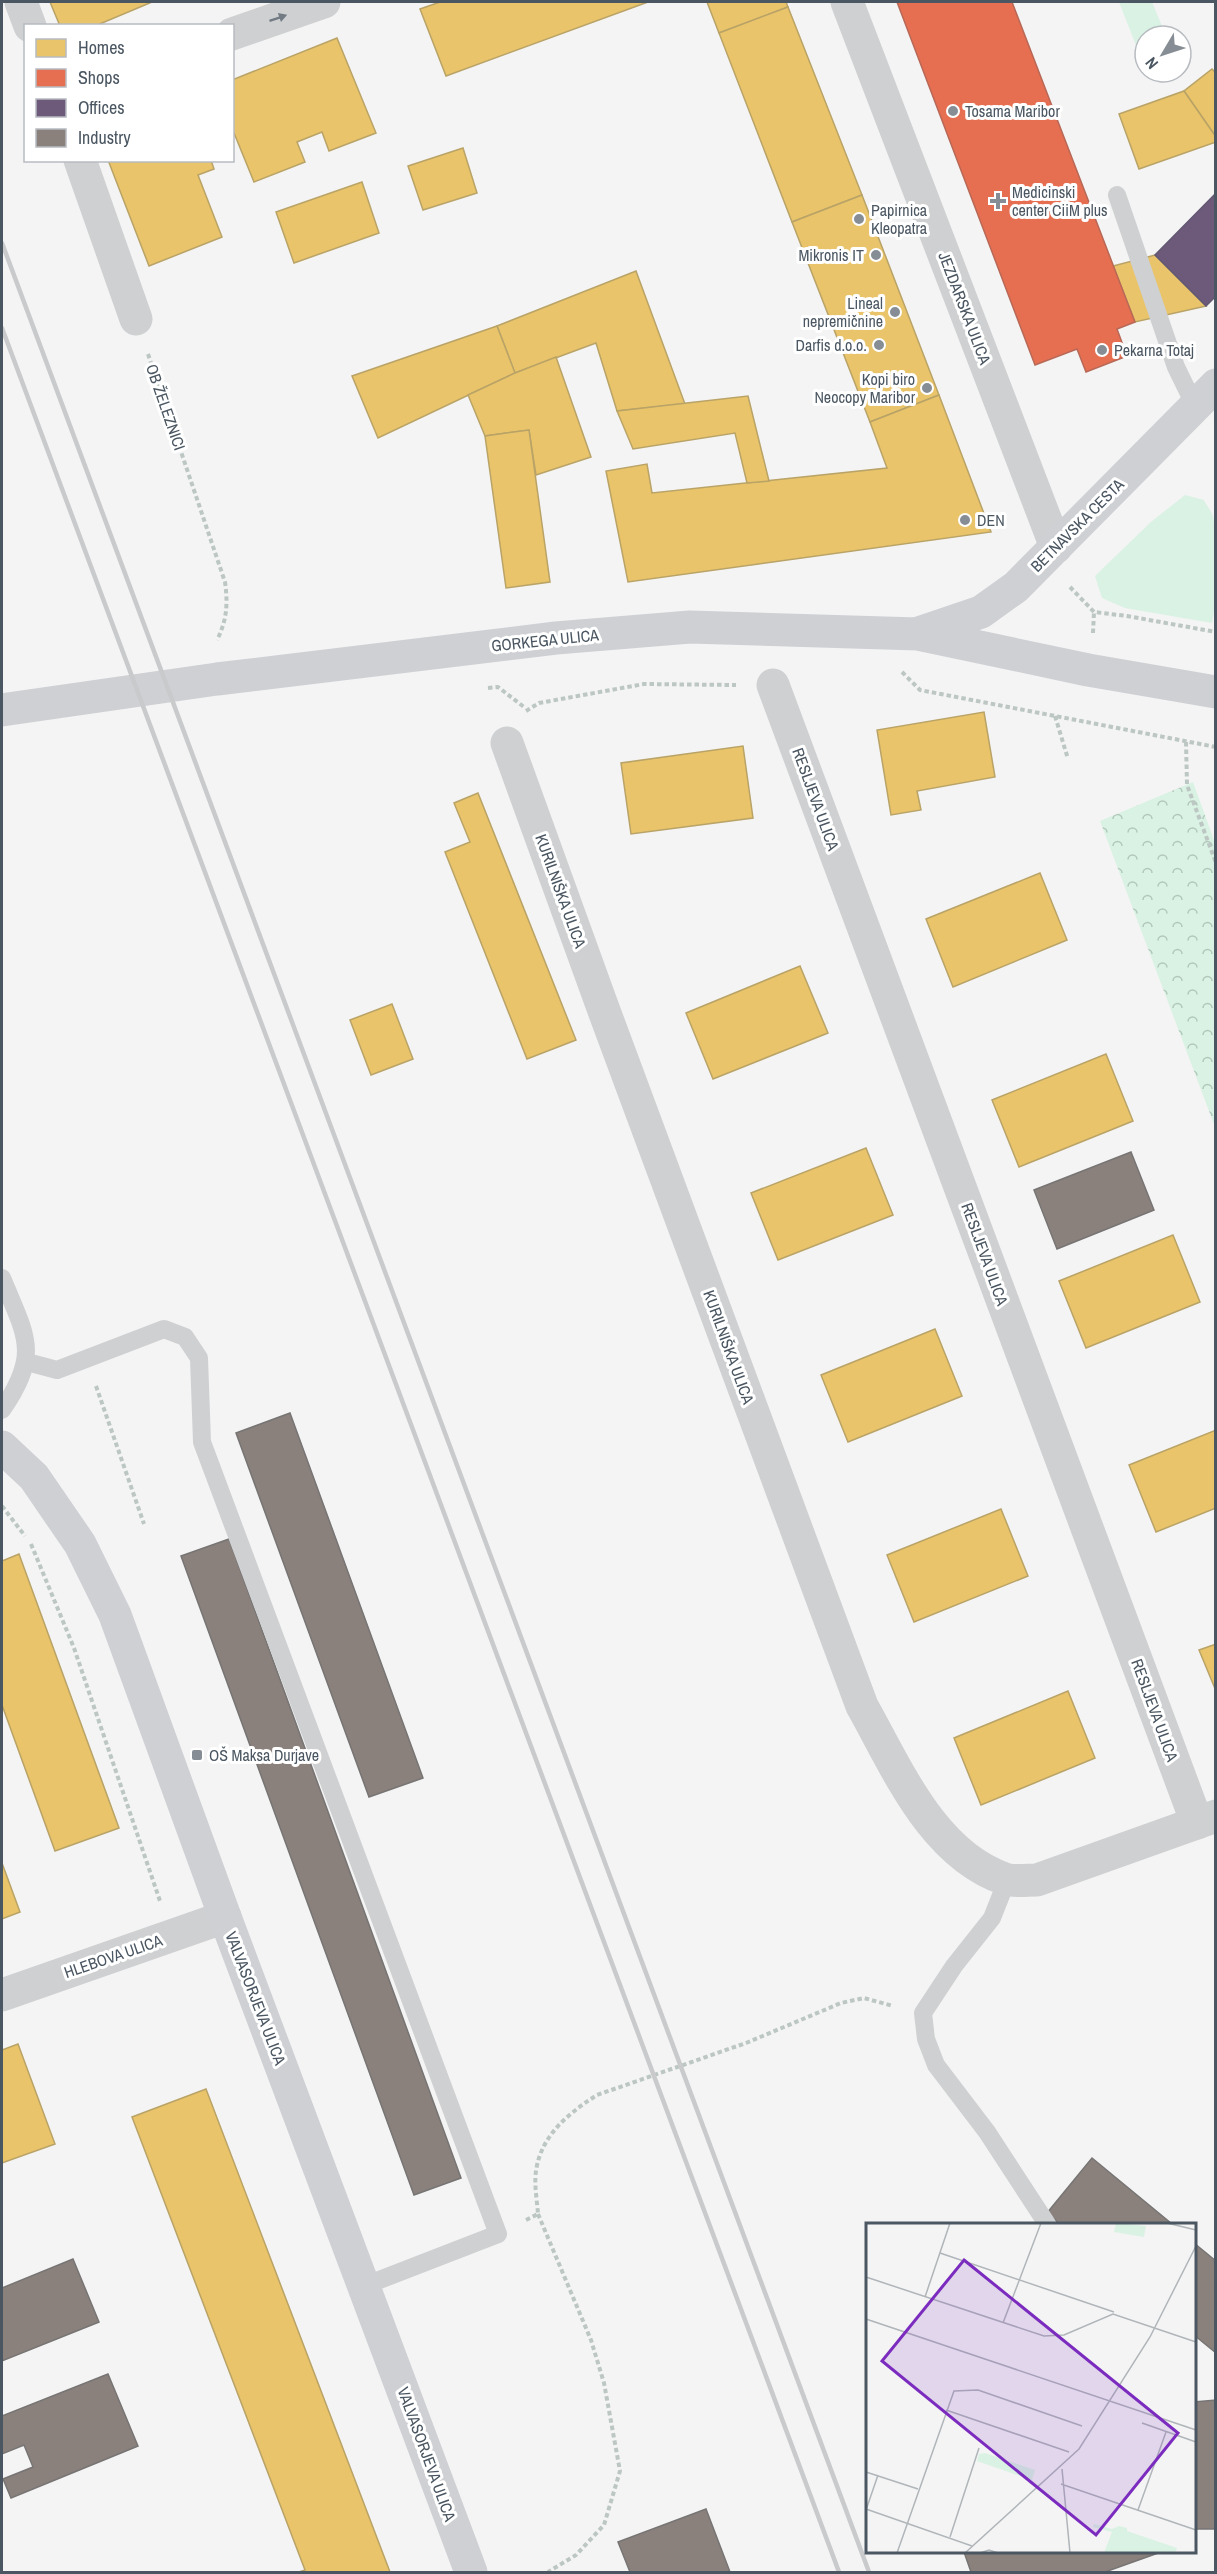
<svg xmlns="http://www.w3.org/2000/svg" width="1217" height="2574" font-family="'Archivo Narrow',sans-serif">
<style>
.green{fill:#d9f2e3}
.park{fill:url(#park-crowns)}
.homes{fill:#e9c46a;stroke:#b9a367;stroke-width:1.5}
.shops{fill:#e76f51;stroke:#b86856;stroke-width:1.5}
.offices{fill:#6d597a;stroke:#625872;stroke-width:1.5}
.industry{fill:#8a817c;stroke:#777474;stroke-width:1.5}
.lines{fill:none;stroke-linecap:round;stroke-linejoin:round}
.path{stroke:#bcc7c4;stroke-width:4;stroke-dasharray:4.5 3;stroke-linecap:butt}
.lane{stroke:#ced0d2;stroke-width:18}
.street{stroke:#ced0d2;stroke-width:33}
.secondary{stroke:#ced0d4;stroke-width:33}
.rail{stroke:#c9cacc;stroke-width:4.5}
.oneway{fill:#727b83}
.poi-dot{fill:#868d94;stroke:#fff;stroke-width:2}
.labels{text-anchor:middle;dominant-baseline:central;stroke-width:6;stroke-linejoin:round;paint-order:stroke}
.poi-label{font-size:16px;fill:#4a5661;stroke:#fff;text-anchor:start}
.street-label{font-size:16px;fill:#4a5661;stroke:#fff}
.inset-road{fill:none;stroke:#b0b5b9;stroke-width:1.5}
.view{fill:#7b2cbf;fill-opacity:0.15;stroke:#7b2cbf;stroke-width:3}
.inset-edge{fill:none;stroke:#4a5661;stroke-width:3}
</style>
<defs>
<pattern id="park-crowns" width="20" height="18" patternUnits="userSpaceOnUse" patternTransform="scale(1.5)"><rect width="20" height="18" fill="#d9f2e3"/><path d="M2 6a3 3 0 1 1 6 0M12 15a3 3 0 1 1 6 0" fill="none" stroke="#b2c7bb"/></pattern>
</defs>
<rect width="100%" height="100%" fill="#f4f4f4"/>
<g class="green">
<path d="M 1119,2 L 1152,2 L 1166,36 L 1145,36 L 1145,68 Z"/>
<path d="M 1185,495 L 1204,500 C 1206,505 1211,510 1213,516 C 1217,537 1217,601 1212,623 L 1125,608 L 1102,598 L 1095,576 L 1151,522 Z"/>
</g>
<path class="park" d="M 1193,782 L 1215,843 L 1215,1127 L 1100,821 Z"/>
<g class="homes">
<path d="M 50,2 L 152,2 L 95,26 L 60,26 Z"/>
<path d="M 440,2 L 648,2 L 446,76 L 420,9 Z"/>
<path d="M 707,2 L 786,2 L 788,7 L 719,33 Z"/>
<path d="M 788,7 L 862,195 L 792,222 L 719,33 Z"/>
<path d="M 337,38 L 376,133 L 329,151 L 322,132 L 297,142 L 305,162 L 254,182 L 232,128 L 232,80 Z"/>
<path d="M 1212,69 L 1216,73 L 1216,137 L 1184,91 Z"/>
<path d="M 1184,91 L 1216,137 L 1216,142 L 1139,169 L 1119,114 Z"/>
<path d="M 463,148 L 477,193 L 423,210 L 408,166 Z"/>
<path d="M 108,160 L 211,160 L 214,169 L 198,175 L 222,237 L 149,266 Z"/>
<path d="M 362,182 L 379,233 L 294,263 L 276,212 Z"/>
<path d="M 862,195 L 939,395 L 870,422 L 792,222 Z"/>
<path d="M 1155,255 L 1206,306 L 1135,322 L 1113,266 Z"/>
<path d="M 636,271 L 685,404 L 617,411 L 596,343 L 515,373 L 497,326 Z"/>
<path d="M 497,326 L 515,373 L 378,438 L 352,376 Z"/>
<path d="M 556,357 L 591,457 L 536,475 L 529,430 L 485,436 L 468,395 L 515,373 Z"/>
<path d="M 939,395 L 991,532 L 628,582 L 606,471 L 647,464 L 652,493 L 887,468 L 870,422 Z"/>
<path d="M 748,396 L 769,481 L 747,483 L 735,433 L 633,449 L 617,411 Z"/>
<path d="M 529,430 L 550,582 L 506,588 L 485,436 Z"/>
<path d="M 984,712 L 995,777 L 917,791 L 921,810 L 891,815 L 877,730 Z"/>
<path d="M 743,746 L 753,818 L 631,834 L 621,763 Z"/>
<path d="M 478,793 L 576,1040 L 527,1059 L 445,852 L 470,842 L 454,803 Z"/>
<path d="M 1040,873 L 1067,940 L 953,987 L 926,919 Z"/>
<path d="M 800,966 L 828,1033 L 713,1079 L 686,1013 Z"/>
<path d="M 392,1004 L 413,1059 L 371,1075 L 350,1020 Z"/>
<path d="M 1106,1054 L 1133,1121 L 1019,1167 L 992,1100 Z"/>
<path d="M 866,1148 L 893,1215 L 778,1260 L 751,1193 Z"/>
<path d="M 1173,1235 L 1200,1302 L 1086,1348 L 1059,1281 Z"/>
<path d="M 935,1329 L 962,1396 L 848,1442 L 821,1375 Z"/>
<path d="M 1216,1430 L 1216,1508 L 1156,1532 L 1129,1465 Z"/>
<path d="M 1001,1509 L 1028,1576 L 914,1622 L 887,1555 Z"/>
<path d="M 19,1554 L 119,1828 L 55,1851 L 2,1705 L 2,1561 Z"/>
<path d="M 1216,1644 L 1216,1691 L 1199,1650 Z"/>
<path d="M 1068,1691 L 1095,1758 L 981,1805 L 954,1738 Z"/>
<path d="M 2,1863 L 20,1912 L 2,1919 Z"/>
<path d="M 18,2044 L 55,2144 L 2,2163 L 2,2050 Z"/>
<path d="M 206,2089 L 390,2572 L 299,2572 L 305,2570 L 132,2117 Z"/>
</g>
<path class="shops" d="M 897,2 L 1012,2 L 1135,322 L 1117,329 L 1127,356 L 1086,372 L 1077,349 L 1035,365 Z"/>
<path class="offices" d="M 1216,193 L 1216,296 L 1206,306 L 1155,255 Z"/>
<g class="industry">
<path d="M 1131,1152 L 1154,1210 L 1057,1249 L 1034,1190 Z"/>
<path d="M 290,1413 L 423,1778 L 369,1797 L 236,1433 Z"/>
<path d="M 229,1539 L 461,2178 L 414,2195 L 181,1556 Z"/>
<path d="M 1092,2158 L 1172,2224 L 1060,2224 L 1047,2213 Z"/>
<path d="M 1194,2243 L 1216,2261 L 1216,2353 L 1194,2335 Z"/>
<path d="M 73,2259 L 99,2322 L 2,2361 L 2,2288 Z"/>
<path d="M 108,2374 L 138,2446 L 11,2498 L 3,2479 L 33,2467 L 24,2445 L 2,2454 L 2,2416 Z"/>
<path d="M 1216,2400 L 1216,2529 L 1194,2529 L 1194,2402 Z"/>
<path d="M 706,2509 L 730,2572 L 630,2572 L 618,2542 Z"/>
<path d="M 964,2552 L 1161,2552 L 1105,2572 L 971,2572 Z"/>
</g>
<g class="lines">
<g class="path">
<path d="M 148,354 L 225,582 C 228,604 227,620 217,640"/>
<path d="M 1070,587 L 1094,612 L 1127,616 L 1216,632"/>
<path d="M 1093,633 L 1094,612"/>
<path d="M 902,672 L 920,690 L 1216,747"/>
<path d="M 488,688 L 498,687 L 524,707"/>
<path d="M 526,711 L 539,703 L 644,684 L 736,685"/>
<path d="M 1055,716 L 1068,759"/>
<path d="M 1186,742 L 1187,785 L 1216,863"/>
<path d="M 96,1386 L 144,1524"/>
<path d="M 2,1506 L 25,1536"/>
<path d="M 31,1544 L 74,1648 L 160,1901"/>
<path d="M 538,2214 L 591,2340 L 604,2383 L 620,2471 L 604,2525 L 576,2555 L 548,2572"/>
<path d="M 526,2220 L 538,2214 C 537,2200 534,2184 536,2171 C 541,2135 569,2113 597,2095 L 746,2043 L 841,2003 L 864,1998 L 893,2006"/>
</g>
<g class="lane">
<path d="M 1117,195 L 1176,367 L 1195,406"/>
<path d="M 2,1278 C 26,1336 41,1353 2,1410"/>
<path d="M 27,1362 L 57,1370 L 164,1329 L 185,1337 L 199,1358 L 202,1442 L 498,2234 L 364,2286"/>
<path d="M 1007,1880 L 992,1918 L 954,1966 L 923,2013 L 926,2039 L 936,2065 L 987,2132 L 1047,2224"/>
</g>
<g class="street">
<path d="M 21,2 L 30,26"/>
<path d="M 847,2 L 1056,547"/>
<path d="M 232,34 L 324,2"/>
<path d="M 80,160 L 136,319"/>
<path d="M 773,685 L 1197,1823"/>
<path d="M 507,743 L 603,1008 L 862,1706 C 897,1768 932,1854 1005,1879 C 1014,1882 1027,1880 1037,1880 L 1216,1816"/>
<path d="M 2,1995 L 225,1917"/>
</g>
<g class="secondary">
<path d="M 919,633 L 981,612 L 1016,587 L 1216,385"/>
<path d="M 2,710 L 217,679 L 556,638 L 690,627 L 918,634 L 1088,670 L 1216,692"/>
<path d="M 2,1447 L 34,1477 L 80,1544 L 115,1615 L 225,1917 L 471,2572"/>
</g>
<g class="rail">
<path d="M 2,243 L 869,2572"/>
<path d="M 2,328 L 839,2572"/>
</g>
</g>
<defs><path id="oneway-solid" d="M-6-.8H1V-3.2L6.5 0L1 3.2V.8H-6Z" transform="scale(1.5)"/></defs>
<use class="oneway" href="#oneway-solid" transform="translate(278 18) rotate(-19)"/>
<g class="poi-dot">
<circle cx="953" cy="111" r="6"/>
<path d="M995 192h6v6h6v6h-6v6h-6v-6h-6v-6h6z"/>
<circle cx="859" cy="219" r="6"/>
<circle cx="876" cy="255" r="6"/>
<circle cx="895" cy="312" r="6"/>
<circle cx="879" cy="345" r="6"/>
<circle cx="1102" cy="350" r="6"/>
<circle cx="927" cy="388" r="6"/>
<circle cx="965" cy="520" r="6"/>
<rect x="191" y="1749" width="12" height="12" rx="3"/>
</g>
<g class="labels">
<g class="poi-label">
<text x="965" y="111">Tosama Maribor</text>
<text x="1012" y="192">Medicinski<tspan x="1012" dy="18">center CiiM plus</tspan></text>
<text x="871" y="210">Papirnica<tspan x="871" dy="18">Kleopatra</tspan></text>
<text x="864" y="255" text-anchor="end">Mikronis IT</text>
<text x="883" y="303" text-anchor="end">Lineal<tspan x="883" dy="18">nepremičnine</tspan></text>
<text x="867" y="345" text-anchor="end">Darfis d.o.o.</text>
<text x="1114" y="350">Pekarna Totaj</text>
<text x="915" y="379" text-anchor="end">Kopi biro<tspan x="915" dy="18">Neocopy Maribor</tspan></text>
<text x="977" y="520">DEN</text>
<text x="209" y="1755">OŠ Maksa Durjave</text>
</g>
<g class="street-label">
<text transform="translate(965 308) rotate(69)">JEZDARSKA ULICA</text>
<text transform="translate(166 407) rotate(71)">OB ŽELEZNICI</text>
<text transform="translate(1077 525) rotate(-45)">BETNAVSKA CESTA</text>
<text transform="translate(545 640) rotate(-6)">GORKEGA ULICA</text>
<text transform="translate(816 799) rotate(70)">RESLJEVA ULICA</text>
<text transform="translate(561 891) rotate(70)">KURILNIŠKA ULICA</text>
<text transform="translate(985 1254) rotate(70)">RESLJEVA ULICA</text>
<text transform="translate(729 1347) rotate(70)">KURILNIŠKA ULICA</text>
<text transform="translate(1155 1710) rotate(70)">RESLJEVA ULICA</text>
<text transform="translate(113 1956) rotate(-19)">HLEBOVA ULICA</text>
<text transform="translate(256 1998) rotate(69)">VALVASORJEVA ULICA</text>
<text transform="translate(427 2454) rotate(70)">VALVASORJEVA ULICA</text>
</g>
</g>
<g transform="translate(866 2223)">
<rect width="330" height="330" fill="#f4f4f4"/>
<path d="M 250,0 L 280,3 L 278,14 L 248,9 ZM 228,301 L 246,306 L 253,303 L 261,305 L 261,308 L 311,325 L 309,330 L 238,330 L 246,309 L 227,304 Z" fill="#d9f2e3"/>
<path d="M 119,230 L 169,247 L 166,257 L 111,238 L 113,231 Z" fill="#d9f2e3"/>
<path class="inset-road" d="M 301,0 L 330,7M 74,30 L 248,89M 0,54 L 178,113 L 198,112 L 247,91 L 330,119M 59,74 L 84,0M 0,96 L 330,207M 137,100 L 175,0M 80,187 L 203,229M 276,200 L 330,219M 196,246 L 204,330M 0,249 L 52,266M 195,261 L 330,307M 0,286 L 106,323M 0,287 L 12,252M 272,287 L 300,209M 84,314 L 113,225M 31,330 L 88,168 L 112,167 L 216,203M 99,330 L 213,226 L 284,114 L 330,23M 114,330 L 123,327 L 132,330"/>
<path class="view" d="M 98,37 L 312,210 L 230,312 L 16,138 Z"/>
<rect width="330" height="330" class="inset-edge"/>
</g>
<rect width="1217" height="2574" fill="none" stroke="#4a5661" stroke-width="6"/>
<rect x="24" y="24" width="210" height="138" fill="#ffffff" stroke="#b7bbc0" stroke-width="1.5"/>
<rect x="36" y="39" width="30" height="18" fill="#e9c46a" stroke="#b7bbc0" stroke-width="1.5"/>
<text x="78" y="54" font-size="18" fill="#4a5661">Homes</text>
<rect x="36" y="69" width="30" height="18" fill="#e76f51" stroke="#b7bbc0" stroke-width="1.5"/>
<text x="78" y="84" font-size="18" fill="#4a5661">Shops</text>
<rect x="36" y="99" width="30" height="18" fill="#6d597a" stroke="#b7bbc0" stroke-width="1.5"/>
<text x="78" y="114" font-size="18" fill="#4a5661">Offices</text>
<rect x="36" y="129" width="30" height="18" fill="#8a817c" stroke="#b7bbc0" stroke-width="1.5"/>
<text x="78" y="144" font-size="18" fill="#4a5661">Industry</text>
<g transform="translate(1163 54) rotate(231)"><circle r="28" fill="#ffffff" stroke="#b7bbc0" stroke-width="1.5"/>
<path d="M0-4.5L10 22L0 15L-10 22Z" fill="#868d94"/>
<text y="-9" font-size="16" font-weight="bold" text-anchor="middle" fill="#4a5661">N</text>
</g>
</svg>
